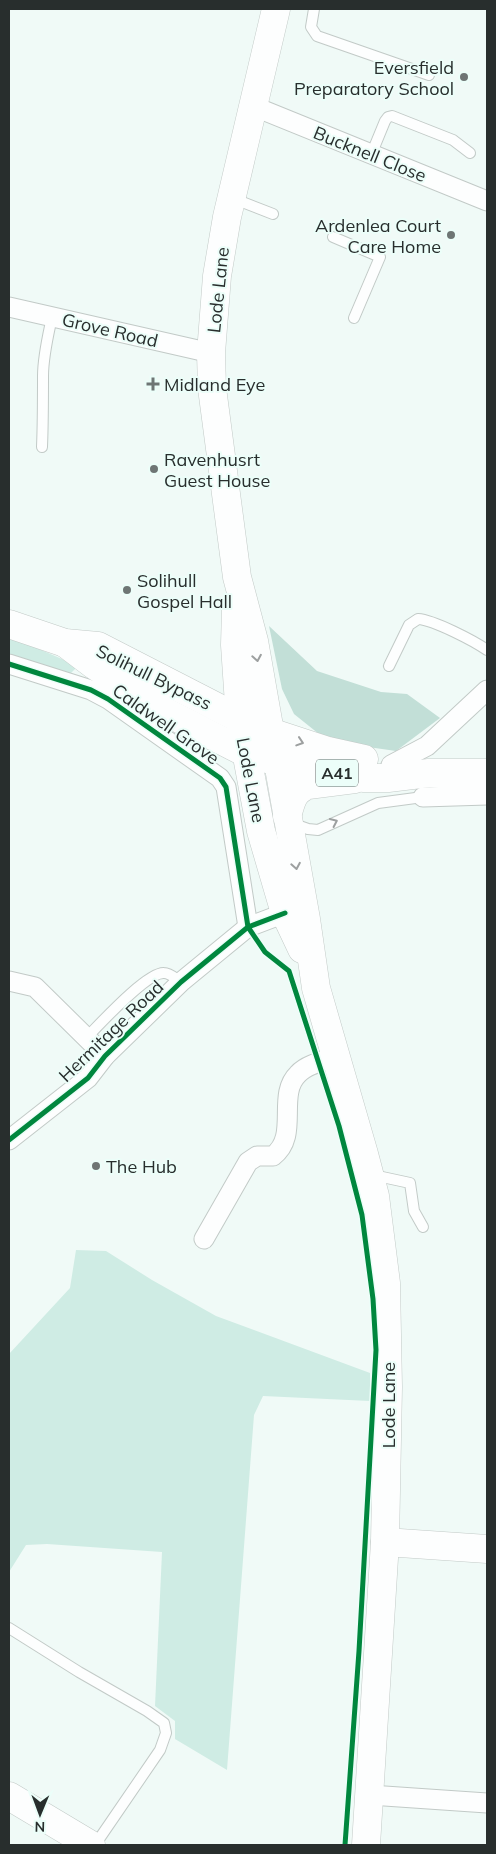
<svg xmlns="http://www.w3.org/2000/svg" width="496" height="1854" font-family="Mulish,sans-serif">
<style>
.green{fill:#cfece4}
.forest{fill:#c2dfd7}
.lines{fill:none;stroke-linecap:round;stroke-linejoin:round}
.lane-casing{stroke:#c2cac7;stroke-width:12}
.street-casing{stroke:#c2cac7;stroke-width:21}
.secondary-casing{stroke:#c2cac7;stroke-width:29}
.highway-casing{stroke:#c2cac7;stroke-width:29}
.lane{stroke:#fdfefe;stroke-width:10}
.street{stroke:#fdfefe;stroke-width:19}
.secondary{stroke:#fdfefe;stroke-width:28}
.highway{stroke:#fdfefe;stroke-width:28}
.cycleway-casing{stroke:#ecfef9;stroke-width:8}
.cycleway{stroke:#00873e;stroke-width:5}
.oneway{stroke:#9da0a0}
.poi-dot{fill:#6e7574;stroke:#ecfef9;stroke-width:2}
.labels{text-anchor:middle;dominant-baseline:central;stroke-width:4;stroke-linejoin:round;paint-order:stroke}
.shield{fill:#ecfef9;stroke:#636c6a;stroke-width:1}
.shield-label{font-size:16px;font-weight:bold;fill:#282e2d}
.poi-label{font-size:18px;fill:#282e2d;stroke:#ecfef9;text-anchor:start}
.street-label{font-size:18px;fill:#282e2d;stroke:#ecfef9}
</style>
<rect width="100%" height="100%" fill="#f0faf7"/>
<g class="green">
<path d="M 9,636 L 78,666 L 70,674 L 9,657 Z"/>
<path d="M 76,1250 L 106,1251 L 152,1280 L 216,1316 L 370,1373 L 370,1401 L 263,1396 L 254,1415 L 227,1770 L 175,1739 L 175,1721 L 155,1706 L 162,1552 L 47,1544 L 26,1545 L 9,1572 L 9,1354 L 70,1288 Z"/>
</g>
<path class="forest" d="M 269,626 L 317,671 L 381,692 L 407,694 L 440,718 L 396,751 L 354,745 L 324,738 L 294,714 L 282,689 Z"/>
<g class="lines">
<defs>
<g id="lane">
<path d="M 314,9 L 311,27 L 317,36 L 429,75"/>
<path d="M 371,155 L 385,121 L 388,117 L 392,116 L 453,140 L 470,153"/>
<path d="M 232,198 L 273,214"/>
<path d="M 333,237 L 380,257 L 354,318"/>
<path d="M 42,447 C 43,423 43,400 43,376 C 43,356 48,336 52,317"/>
<path d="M 389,666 L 409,625 L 418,619 C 434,620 474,641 487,650"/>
<path d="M 291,823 L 308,829 L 318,830 L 378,803 L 423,797"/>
<path d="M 87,1037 C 100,1024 147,972 164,973 C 170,973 176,979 181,982"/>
<path d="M 373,1175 L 410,1183 L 414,1211 L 423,1227"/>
<path d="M 9,1628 L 79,1672 L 147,1711 L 164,1723 L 166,1733 L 160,1750 L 95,1845"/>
</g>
<g id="street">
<path d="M 253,106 L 487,201"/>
<path d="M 9,307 L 211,353"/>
<path d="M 9,664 L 91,690 L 108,699 L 220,778 L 226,787 L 248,927"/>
<path d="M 391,765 L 427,746 L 487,690"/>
<path d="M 423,797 L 487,795"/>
<path d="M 9,981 L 35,987 L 105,1056"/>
<path d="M 9,1140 L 88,1078 L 105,1056 L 181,982 L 248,927 L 285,913"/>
<path d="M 204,1239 L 248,1162 L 257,1156 L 273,1156 C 300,1136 276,1095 298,1074 C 307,1064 324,1061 337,1057"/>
<path d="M 370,1795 L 487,1803"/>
</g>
<g id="secondary">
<path d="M 276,9 L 227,217 L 217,276 L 211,353 L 212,388 L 237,577 L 254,641 L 270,732 L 278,762 L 306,919 L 316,988 L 364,1154 L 375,1196 L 386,1283 L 388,1387 L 385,1542 L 366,1845"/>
<path d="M 236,609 L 235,645 L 240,719 L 261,831 L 285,913 L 302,949"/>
<path d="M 287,816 C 292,800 292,792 308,785 L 355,779"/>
<path d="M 385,1542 L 487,1549"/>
<path d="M 9,1796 L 91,1845"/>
</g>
<g id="highway">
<path d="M 9,624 L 65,643 L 98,646 L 240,719 L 270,732 L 328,751 L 364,759"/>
<path d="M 65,643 L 94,665 L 164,711 L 246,753 L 278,762 L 364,778 L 388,778 L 429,773 L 487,773"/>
</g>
</defs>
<use href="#lane" class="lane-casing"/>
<use href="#street" class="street-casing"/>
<use href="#secondary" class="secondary-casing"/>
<use href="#highway" class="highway-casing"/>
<use href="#lane" class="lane"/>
<use href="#street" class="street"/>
<use href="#secondary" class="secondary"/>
<use href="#highway" class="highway"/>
<defs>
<g id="cycleway">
<path d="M 9,664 L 91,690 L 108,699 L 220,778 L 226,787 L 248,927 L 265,952 L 289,971 L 339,1126 L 362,1215 L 373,1299 L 376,1350 L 359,1651 L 345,1845"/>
<path d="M 9,1140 L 88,1078 L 105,1056 L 181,982 L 248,927 L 285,913"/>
</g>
</defs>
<use href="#cycleway" class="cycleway-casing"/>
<use href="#cycleway" class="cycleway"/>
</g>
<defs><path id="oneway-chevron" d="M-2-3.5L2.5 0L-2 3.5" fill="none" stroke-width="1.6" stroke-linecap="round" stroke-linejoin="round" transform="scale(1.25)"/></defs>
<g class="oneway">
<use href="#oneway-chevron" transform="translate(257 658) rotate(80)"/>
<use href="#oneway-chevron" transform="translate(300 742) rotate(18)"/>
<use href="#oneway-chevron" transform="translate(334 822) rotate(-25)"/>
<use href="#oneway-chevron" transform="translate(296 866) rotate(80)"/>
</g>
<g class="poi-dot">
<circle cx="464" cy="77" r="5"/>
<circle cx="451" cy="235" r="5"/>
<path d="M150.5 376.5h5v5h5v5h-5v5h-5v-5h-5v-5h5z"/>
<circle cx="154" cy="469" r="5"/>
<circle cx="127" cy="590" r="5"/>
<circle cx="96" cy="1166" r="5"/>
</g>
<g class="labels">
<rect class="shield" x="316" y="759.5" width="42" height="27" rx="4"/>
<g class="shield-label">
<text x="337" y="773">A41</text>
</g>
<g class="poi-label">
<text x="454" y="67" text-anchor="end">Eversfield<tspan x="454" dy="21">Preparatory School</tspan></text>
<text x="441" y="225" text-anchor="end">Ardenlea Court<tspan x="441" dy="21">Care Home</tspan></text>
<text x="164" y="384">Midland Eye</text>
<text x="164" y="459">Ravenhusrt<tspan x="164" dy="21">Guest House</tspan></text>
<text x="137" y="580">Solihull<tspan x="137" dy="21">Gospel Hall</tspan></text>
<text x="106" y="1166">The Hub</text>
</g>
<g class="street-label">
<text transform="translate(370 154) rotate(22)">Bucknell Close</text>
<text transform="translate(218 290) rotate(-84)">Lode Lane</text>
<text transform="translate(110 330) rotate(13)">Grove Road</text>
<text transform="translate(154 677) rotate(26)">Solihull Bypass</text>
<text transform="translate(166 724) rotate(35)">Caldwell Grove</text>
<text transform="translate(251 780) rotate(79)">Lode Lane</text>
<text transform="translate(111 1031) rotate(-44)">Hermitage Road</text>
<text transform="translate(388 1405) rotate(-90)">Lode Lane</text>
</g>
</g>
<rect width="496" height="1854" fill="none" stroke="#282e2d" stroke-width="20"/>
<g transform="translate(40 1814) rotate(181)" stroke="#ecfef9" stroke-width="4" paint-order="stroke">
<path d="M0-4L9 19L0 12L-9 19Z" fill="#282e2d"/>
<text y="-8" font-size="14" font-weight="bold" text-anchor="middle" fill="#282e2d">N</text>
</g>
</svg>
